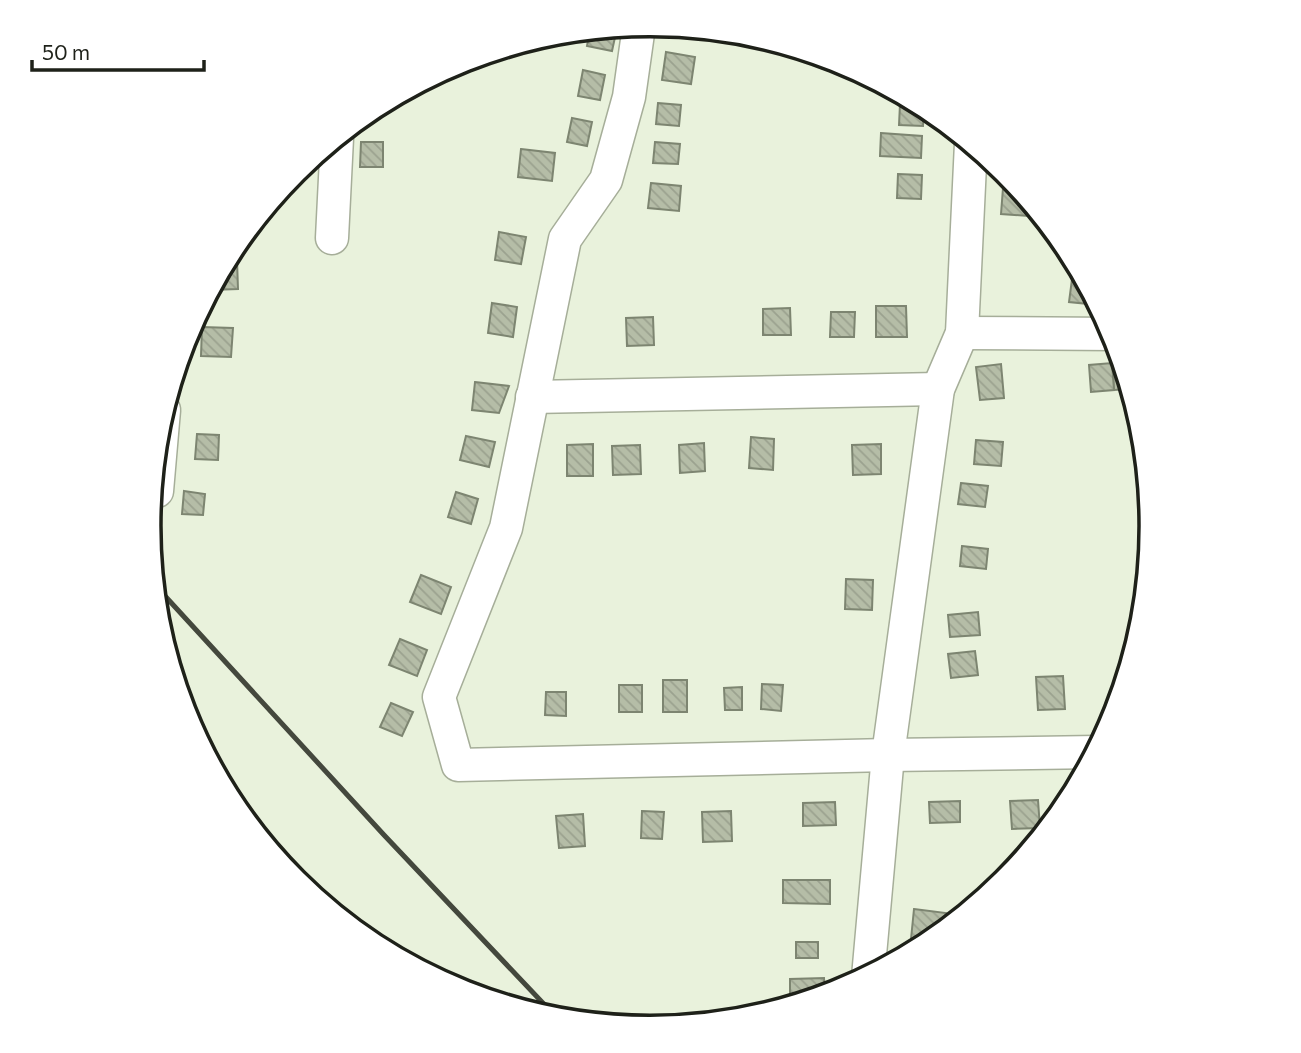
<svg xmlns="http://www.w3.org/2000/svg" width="1301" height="1053" font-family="Commissioner,sans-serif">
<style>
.building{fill:url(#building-back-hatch);stroke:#7d8571;stroke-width:2}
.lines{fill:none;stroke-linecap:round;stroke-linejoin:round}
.minor-casing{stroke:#a6ae99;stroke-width:35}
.minor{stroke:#fff;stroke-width:32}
.rail{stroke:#44483d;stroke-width:5}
.rim{fill:none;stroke:#1e2119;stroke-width:3.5}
</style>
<defs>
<pattern id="building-back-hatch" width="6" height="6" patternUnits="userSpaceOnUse" patternTransform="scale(1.75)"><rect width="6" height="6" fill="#b5bda7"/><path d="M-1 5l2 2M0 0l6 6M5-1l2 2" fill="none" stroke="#9ba28f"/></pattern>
</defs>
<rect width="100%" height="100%" fill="#e9f2dc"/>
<g class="building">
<path d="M 617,28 L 612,51 L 587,46 L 590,30 Z"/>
<path d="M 666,52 L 695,57 L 691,84 L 662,80 Z"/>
<path d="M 583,70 L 605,75 L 600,100 L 578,96 Z"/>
<path d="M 658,103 L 681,105 L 679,126 L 656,124 Z"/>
<path d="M 900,104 L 924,106 L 923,126 L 899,125 Z"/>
<path d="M 572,118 L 592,122 L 587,146 L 567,142 Z"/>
<path d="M 881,133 L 922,136 L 921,158 L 880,156 Z"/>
<path d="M 361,142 L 383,142 L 383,167 L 360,167 Z"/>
<path d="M 655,142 L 680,144 L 678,164 L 653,163 Z"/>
<path d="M 521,149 L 555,153 L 552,181 L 518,177 Z"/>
<path d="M 898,174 L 922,175 L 921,199 L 897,198 Z"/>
<path d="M 651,183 L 681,186 L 679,211 L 648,208 Z"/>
<path d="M 1003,188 L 1020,189 L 1030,201 L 1028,216 L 1001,214 Z"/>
<path d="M 499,232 L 526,237 L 521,264 L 495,260 Z"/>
<path d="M 226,260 L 237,260 L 238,289 L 211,290 Z"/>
<path d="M 1074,264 L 1077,264 L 1099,305 L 1069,302 Z"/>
<path d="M 492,303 L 517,307 L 513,337 L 488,333 Z"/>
<path d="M 876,306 L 906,306 L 907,337 L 876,337 Z"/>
<path d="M 790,308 L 791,335 L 763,335 L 763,309 Z"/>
<path d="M 831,312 L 855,312 L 854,337 L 830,337 Z"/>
<path d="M 653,317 L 654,345 L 627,346 L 626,318 Z"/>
<path d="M 202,327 L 233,328 L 231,357 L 201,356 Z"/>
<path d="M 1123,362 L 1131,389 L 1114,390 L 1112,363 Z"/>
<path d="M 1112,363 L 1114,390 L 1091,392 L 1089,365 Z"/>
<path d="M 1001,364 L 1004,398 L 980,400 L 976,367 Z"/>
<path d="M 475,382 L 509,386 L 499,413 L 472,410 Z"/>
<path d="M 197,434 L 219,435 L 218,460 L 195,459 Z"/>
<path d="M 466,436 L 495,442 L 489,467 L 460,460 Z"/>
<path d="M 751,437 L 774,439 L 773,470 L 749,468 Z"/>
<path d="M 976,440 L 1003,442 L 1001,466 L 974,464 Z"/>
<path d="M 704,443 L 705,471 L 680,473 L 679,445 Z"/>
<path d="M 593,444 L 593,476 L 567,476 L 567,445 Z"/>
<path d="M 881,444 L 881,474 L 853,475 L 852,445 Z"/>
<path d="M 640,445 L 641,474 L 613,475 L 612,446 Z"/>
<path d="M 961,483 L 988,486 L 985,507 L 958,504 Z"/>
<path d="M 184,491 L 205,494 L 203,515 L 182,514 Z"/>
<path d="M 456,492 L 478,499 L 471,524 L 448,517 Z"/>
<path d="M 962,546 L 988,549 L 986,569 L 960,566 Z"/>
<path d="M 421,575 L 451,587 L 441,614 L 410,602 Z"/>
<path d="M 846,579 L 873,580 L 872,610 L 845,609 Z"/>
<path d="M 978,612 L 980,635 L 950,637 L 948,615 Z"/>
<path d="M 400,639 L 427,650 L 417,676 L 389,665 Z"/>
<path d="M 975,651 L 978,675 L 951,678 L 948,654 Z"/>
<path d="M 1063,676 L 1065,709 L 1038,710 L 1036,677 Z"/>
<rect x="663" y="680" width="24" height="32"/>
<path d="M 762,684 L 783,685 L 781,711 L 761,709 Z"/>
<rect x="619" y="685" width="23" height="27"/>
<path d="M 742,687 L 742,710 L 725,710 L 724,688 Z"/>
<path d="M 546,692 L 566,692 L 566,716 L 545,715 Z"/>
<path d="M 391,703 L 413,712 L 402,736 L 380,727 Z"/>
<path d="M 1038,800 L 1040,828 L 1012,829 L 1010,801 Z"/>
<path d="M 960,801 L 960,822 L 930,823 L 929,802 Z"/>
<path d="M 835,802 L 836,825 L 803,826 L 803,803 Z"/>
<path d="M 642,811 L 664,812 L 662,839 L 641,838 Z"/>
<path d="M 731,811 L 732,841 L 703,842 L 702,812 Z"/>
<path d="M 583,814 L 585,846 L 559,848 L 556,816 Z"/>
<path d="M 783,880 L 830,880 L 830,904 L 783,903 Z"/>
<path d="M 914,909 L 946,913 L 944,932 L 933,941 L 911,939 Z"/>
<rect x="796" y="942" width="22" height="16"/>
<path d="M 824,978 L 825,996 L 806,1001 L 790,1002 L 790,979 Z"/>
</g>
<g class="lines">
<defs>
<g id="minor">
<path d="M 639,26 L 629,97 L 606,180 L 565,239 L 506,528 L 439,697 L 458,765 L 888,755 L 1097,752"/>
<path d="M 332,238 L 337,138"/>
<path d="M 962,333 L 1114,334"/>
<path d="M 532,397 L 938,389"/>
<path d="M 157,491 L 164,410"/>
<path d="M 868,977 L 888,755 L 938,389 L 962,333 L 971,143"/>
</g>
</defs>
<use href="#minor" class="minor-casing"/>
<use href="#minor" class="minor"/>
<path class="rail" d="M 154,584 L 384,835 L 558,1019"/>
</g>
<path d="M0 0H1301V1053H0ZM161 526a489 489 0 1 1 978 0a489 489 0 1 1-978 0Z" fill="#fff" fill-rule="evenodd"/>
<path class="rim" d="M161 526a489 489 0 1 1 978 0a489 489 0 1 1-978 0Z"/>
<path d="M32 60v10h172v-10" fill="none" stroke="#1e2119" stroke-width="3.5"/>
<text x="42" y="60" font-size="21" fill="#1e2119" stroke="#ffffff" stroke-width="5" paint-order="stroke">50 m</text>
</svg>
